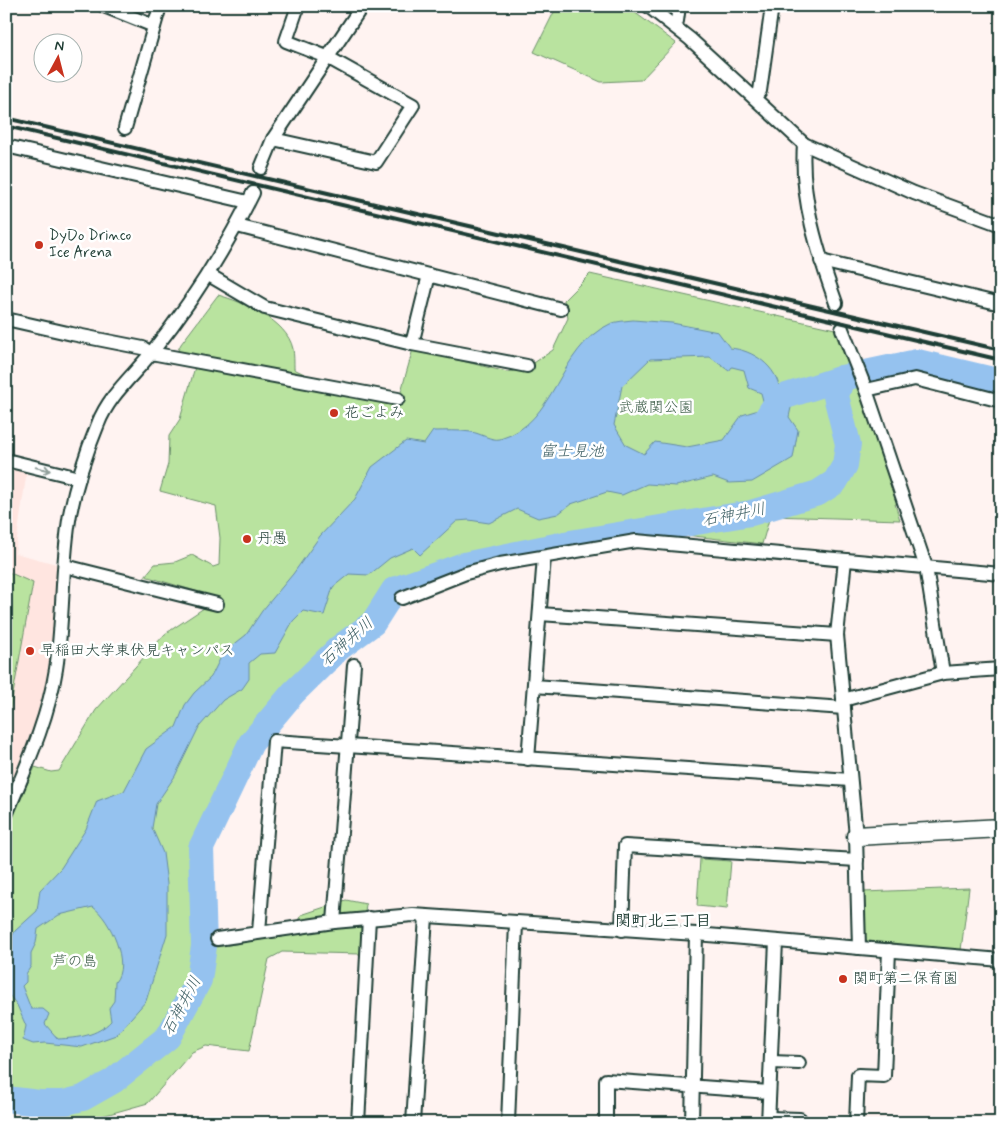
<svg xmlns="http://www.w3.org/2000/svg" width="1007" height="1129" font-family="Mynerve,'Klee One',sans-serif">
<style>
.built{fill:#ffe5e0}
.green{fill:#b9e39f;stroke:#6c906a}
.water{fill:#95c2ef;stroke:#668da4;fill-rule:evenodd}
.lines{fill:none;stroke-linecap:round;stroke-linejoin:round}
.river{stroke:#95c2ef;stroke-width:26}
.street-casing{stroke:#1f3d34;stroke-width:16}
.secondary-casing{stroke:#1f3d34;stroke-width:21}
.street{stroke:#fff;stroke-width:12}
.secondary{stroke:#fff;stroke-width:18}
.rail{stroke:#1f3d34;stroke-width:4}
.oneway{stroke:#8f9e9a}
.poi-dot{fill:#c8321e;stroke:#fff;stroke-width:2}
.labels{text-anchor:middle;dominant-baseline:central;stroke-width:5;stroke-linejoin:round;paint-order:stroke}
.poi-label{font-size:15px;fill:#1f3d34;stroke:#fff;text-anchor:start}
.park-label{font-size:15px;fill:#3e5e49;stroke:#fff}
.water-label{font-size:16px;font-style:italic;fill:#3c5e63;stroke:#fff}
.neighbourhood-label{font-size:16px;font-weight:bold;fill:#1f3d34;stroke:#fff}
</style>
<rect width="100%" height="100%" fill="#fff3f1"/>
<filter id="ink" filterUnits="userSpaceOnUse"><feTurbulence type="fractalNoise" baseFrequency=".02" numOctaves="2"/><feDisplacementMap in="SourceGraphic" scale="10" xChannelSelector="R" yChannelSelector="G"/><feConvolveMatrix kernelMatrix="1 2 1 2 8 2 1 2 1" color-interpolation-filters="sRGB"/></filter>
<g filter="url(#ink)">
<path class="built" d="M 6,465 L 27,470 L 15,553 L 60,565 L 57,633 L 41,711 L 6,802 Z"/>
<g class="green">
<path d="M 557,6 L 626,6 L 676,43 L 641,80 L 601,82 L 534,52 Z"/>
<path d="M 590,274 L 835,329 L 900,504 L 895,504 L 900,520 L 770,516 L 762,544 L 625,528 L 561,538 L 454,562 L 387,590 L 368,619 L 343,638 L 251,734 L 197,843 L 196,910 L 204,949 L 296,934 L 301,915 L 346,900 L 366,904 L 360,954 L 282,952 L 269,959 L 249,1051 L 206,1046 L 192,1052 L 148,1103 L 102,1116 L 97,1123 L 63,1123 L 54,1097 L 6,1092 L 6,810 L 18,804 L 35,767 L 51,772 L 59,771 L 96,710 L 165,634 L 207,606 L 212,596 L 145,576 L 155,564 L 175,562 L 192,555 L 213,567 L 219,565 L 220,538 L 216,506 L 160,491 L 168,464 L 169,436 L 180,419 L 195,367 L 177,352 L 181,344 L 218,295 C 243,302 287,320 293,349 C 294,355 294,362 294,369 L 349,396 L 397,406 L 413,349 L 507,372 L 525,369 L 553,350 L 568,318 L 564,300 Z"/>
<path d="M 6,571 L 33,583 L 6,733 Z"/>
<path d="M 700,859 L 731,861 L 727,909 L 697,906 Z"/>
<path d="M 969,888 L 961,950 L 864,942 L 863,892 Z"/>
</g>
<path class="water" d="M 633,320 L 672,323 L 718,332 L 730,348 C 753,350 777,366 780,391 L 792,403 L 789,417 L 798,430 L 793,458 L 752,482 L 729,483 L 713,477 L 676,486 L 647,484 L 622,495 L 607,492 L 571,504 L 558,514 L 538,518 L 517,509 L 489,523 L 469,520 L 457,521 L 420,555 L 413,548 L 390,558 L 369,575 L 349,574 L 333,587 L 324,615 L 303,611 L 293,621 L 275,653 L 260,654 L 249,663 L 249,679 L 242,689 L 223,700 L 199,727 L 175,776 L 156,804 L 152,828 L 163,853 L 167,884 L 167,934 L 146,1001 L 116,1035 L 82,1047 L 45,1043 L 33,1044 L 23,1040 L 26,1026 L 17,1005 L 6,991 L 6,947 L 15,931 L 37,911 L 40,890 L 61,868 L 86,829 L 97,801 L 124,791 L 146,749 L 176,727 L 185,705 L 194,693 L 211,677 L 223,653 L 246,635 L 262,611 L 293,574 L 320,536 L 355,499 L 372,467 L 406,441 L 424,444 L 433,431 C 445,431 458,430 471,432 C 480,433 491,441 500,439 C 557,423 557,348 610,324 C 617,321 625,321 633,320 ZM 710,357 L 729,371 L 732,367 L 744,370 L 749,388 L 761,393 L 765,408 L 742,415 L 724,440 L 687,447 L 655,442 L 644,454 L 626,445 L 614,425 L 622,386 L 650,359 ZM 93,907 C 110,919 131,964 115,982 L 114,1001 L 109,1008 L 111,1021 C 97,1036 78,1038 58,1039 L 45,1024 L 49,1014 L 43,1009 L 31,1009 L 22,986 L 26,982 L 26,974 L 31,966 L 31,953 L 36,943 L 38,929 L 59,915 Z"/>
<g class="lines">
<g class="river">
<path d="M 764,422 L 780,398 L 842,378 L 917,362 L 1001,382"/>
<path d="M 6,1099 L 39,1103 L 63,1103 L 83,1098 L 113,1081 L 168,1037 L 199,980 L 204,946 L 201,848 L 251,743 L 293,693 L 339,648 L 373,623 L 394,590 L 464,565 L 570,543 L 751,513 L 818,493 L 835,482 L 845,465 L 848,444 L 836,396 L 842,378"/>
</g>
<defs>
<g id="street">
<path d="M 104,6 L 154,26"/>
<path d="M 648,6 L 690,39 L 804,144 L 914,193 L 1001,225"/>
<path d="M 674,25 L 677,21 L 679,6"/>
<path d="M 755,97 L 760,91 L 772,6"/>
<path d="M 125,128 L 160,6"/>
<path d="M 273,139 L 376,162 L 413,105 L 327,57 L 286,41 L 298,6"/>
<path d="M 804,144 C 800,198 818,253 836,303"/>
<path d="M 6,146 L 248,202"/>
<path d="M 261,168 L 273,139 L 362,6"/>
<path d="M 237,226 L 561,309"/>
<path d="M 821,261 L 1001,304"/>
<path d="M 209,275 L 265,308 L 412,344 L 527,366"/>
<path d="M 6,319 L 72,334 L 143,348 L 151,353 L 398,399"/>
<path d="M 842,329 L 866,390"/>
<path d="M 412,344 L 429,275"/>
<path d="M 6,460 L 79,478"/>
<path d="M 845,560 L 837,635 L 856,836 L 859,948"/>
<path d="M 65,566 L 217,604"/>
<path d="M 402,598 L 466,573 L 500,564 L 636,541 L 1001,574"/>
<path d="M 540,614 L 837,635"/>
<path d="M 943,673 L 926,567 L 866,390 L 915,379 L 1001,401"/>
<path d="M 534,686 L 844,708"/>
<path d="M 843,700 L 943,673 L 1001,669"/>
<path d="M 528,759 L 544,557"/>
<path d="M 6,815 C 26,767 48,720 56,669 C 64,618 61,565 70,514 C 76,484 86,453 98,424 C 109,395 133,376 152,352 C 192,302 225,250 253,193"/>
<path d="M 334,922 L 354,665"/>
<path d="M 622,930 L 625,846 L 857,860"/>
<path d="M 259,932 L 274,741 L 850,780"/>
<path d="M 217,939 L 334,922 L 413,915 L 696,934 L 1001,960"/>
<path d="M 771,1062 L 799,1063"/>
<path d="M 769,1118 L 800,1119"/>
<path d="M 358,1123 L 369,918"/>
<path d="M 413,1123 L 426,916"/>
<path d="M 508,1123 L 516,923"/>
<path d="M 606,1123 L 606,1080 L 769,1092"/>
<path d="M 692,1123 L 696,934"/>
<path d="M 768,1123 L 776,941"/>
<path d="M 856,1123 L 858,1075 L 884,1076 L 889,950"/>
</g>
<path id="secondary" d="M 856,836 L 1001,828"/>
</defs>
<use href="#street" class="street-casing"/>
<use href="#secondary" class="secondary-casing"/>
<use href="#street" class="street"/>
<use href="#secondary" class="secondary"/>
<g class="rail">
<path d="M 6,118 L 1001,350"/>
<path d="M 6,126 L 1001,360"/>
</g>
</g>
<defs><path id="oneway-shaft" d="M-6 0H5M1.5-3L5.5 0L1.5 3" fill="none" stroke-width="1.6" stroke-linecap="round" stroke-linejoin="round" transform="scale(1.25)"/></defs>
<use class="oneway" href="#oneway-shaft" transform="translate(43 469) rotate(14)"/>
</g>
<g class="poi-dot">
<circle cx="39" cy="245" r="5"/>
<circle cx="334" cy="413" r="5"/>
<circle cx="247" cy="539" r="5"/>
<circle cx="30" cy="651" r="5"/>
<circle cx="843" cy="979" r="5"/>
</g>
<g class="labels">
<g class="poi-label">
<text x="49" y="236">DyDo Drinco<tspan x="49" dy="17">Ice Arena</tspan></text>
<text x="344" y="413">花ごよみ</text>
<text x="257" y="539">丹愚</text>
<text x="40" y="651">早稲田大学東伏見キャンパス</text>
<text x="853" y="979">関町第二保育園</text>
</g>
<g class="park-label">
<text x="656" y="408">武蔵関公園</text>
<text x="75" y="962">芦の島</text>
</g>
<g class="water-label">
<text x="572" y="451">富士見池</text>
<text transform="translate(734 515) rotate(-11)">石神井川</text>
<text transform="translate(347 642) rotate(-42)">石神井川</text>
<text transform="translate(182 1006) rotate(-62)">石神井川</text>
</g>
<g class="neighbourhood-label">
<text x="663" y="921">関町北三丁目</text>
</g>
</g>
<rect width="1007" height="1129" fill="none" stroke="#fff" stroke-width="25"/>
<rect x="12" y="12" width="982" height="1104" fill="none" stroke="#1f3d34" stroke-width="2" filter="url(#ink)"/>
<g transform="translate(58 58) rotate(7)"><circle r="24" fill="#ffffff" stroke="#a5b1ae"/>
<path d="M0-4L9 19L0 12L-9 19Z" fill="#c8321e"/>
<text y="-8" font-size="14" font-weight="bold" text-anchor="middle" fill="#1f3d34">N</text>
</g>
</svg>
